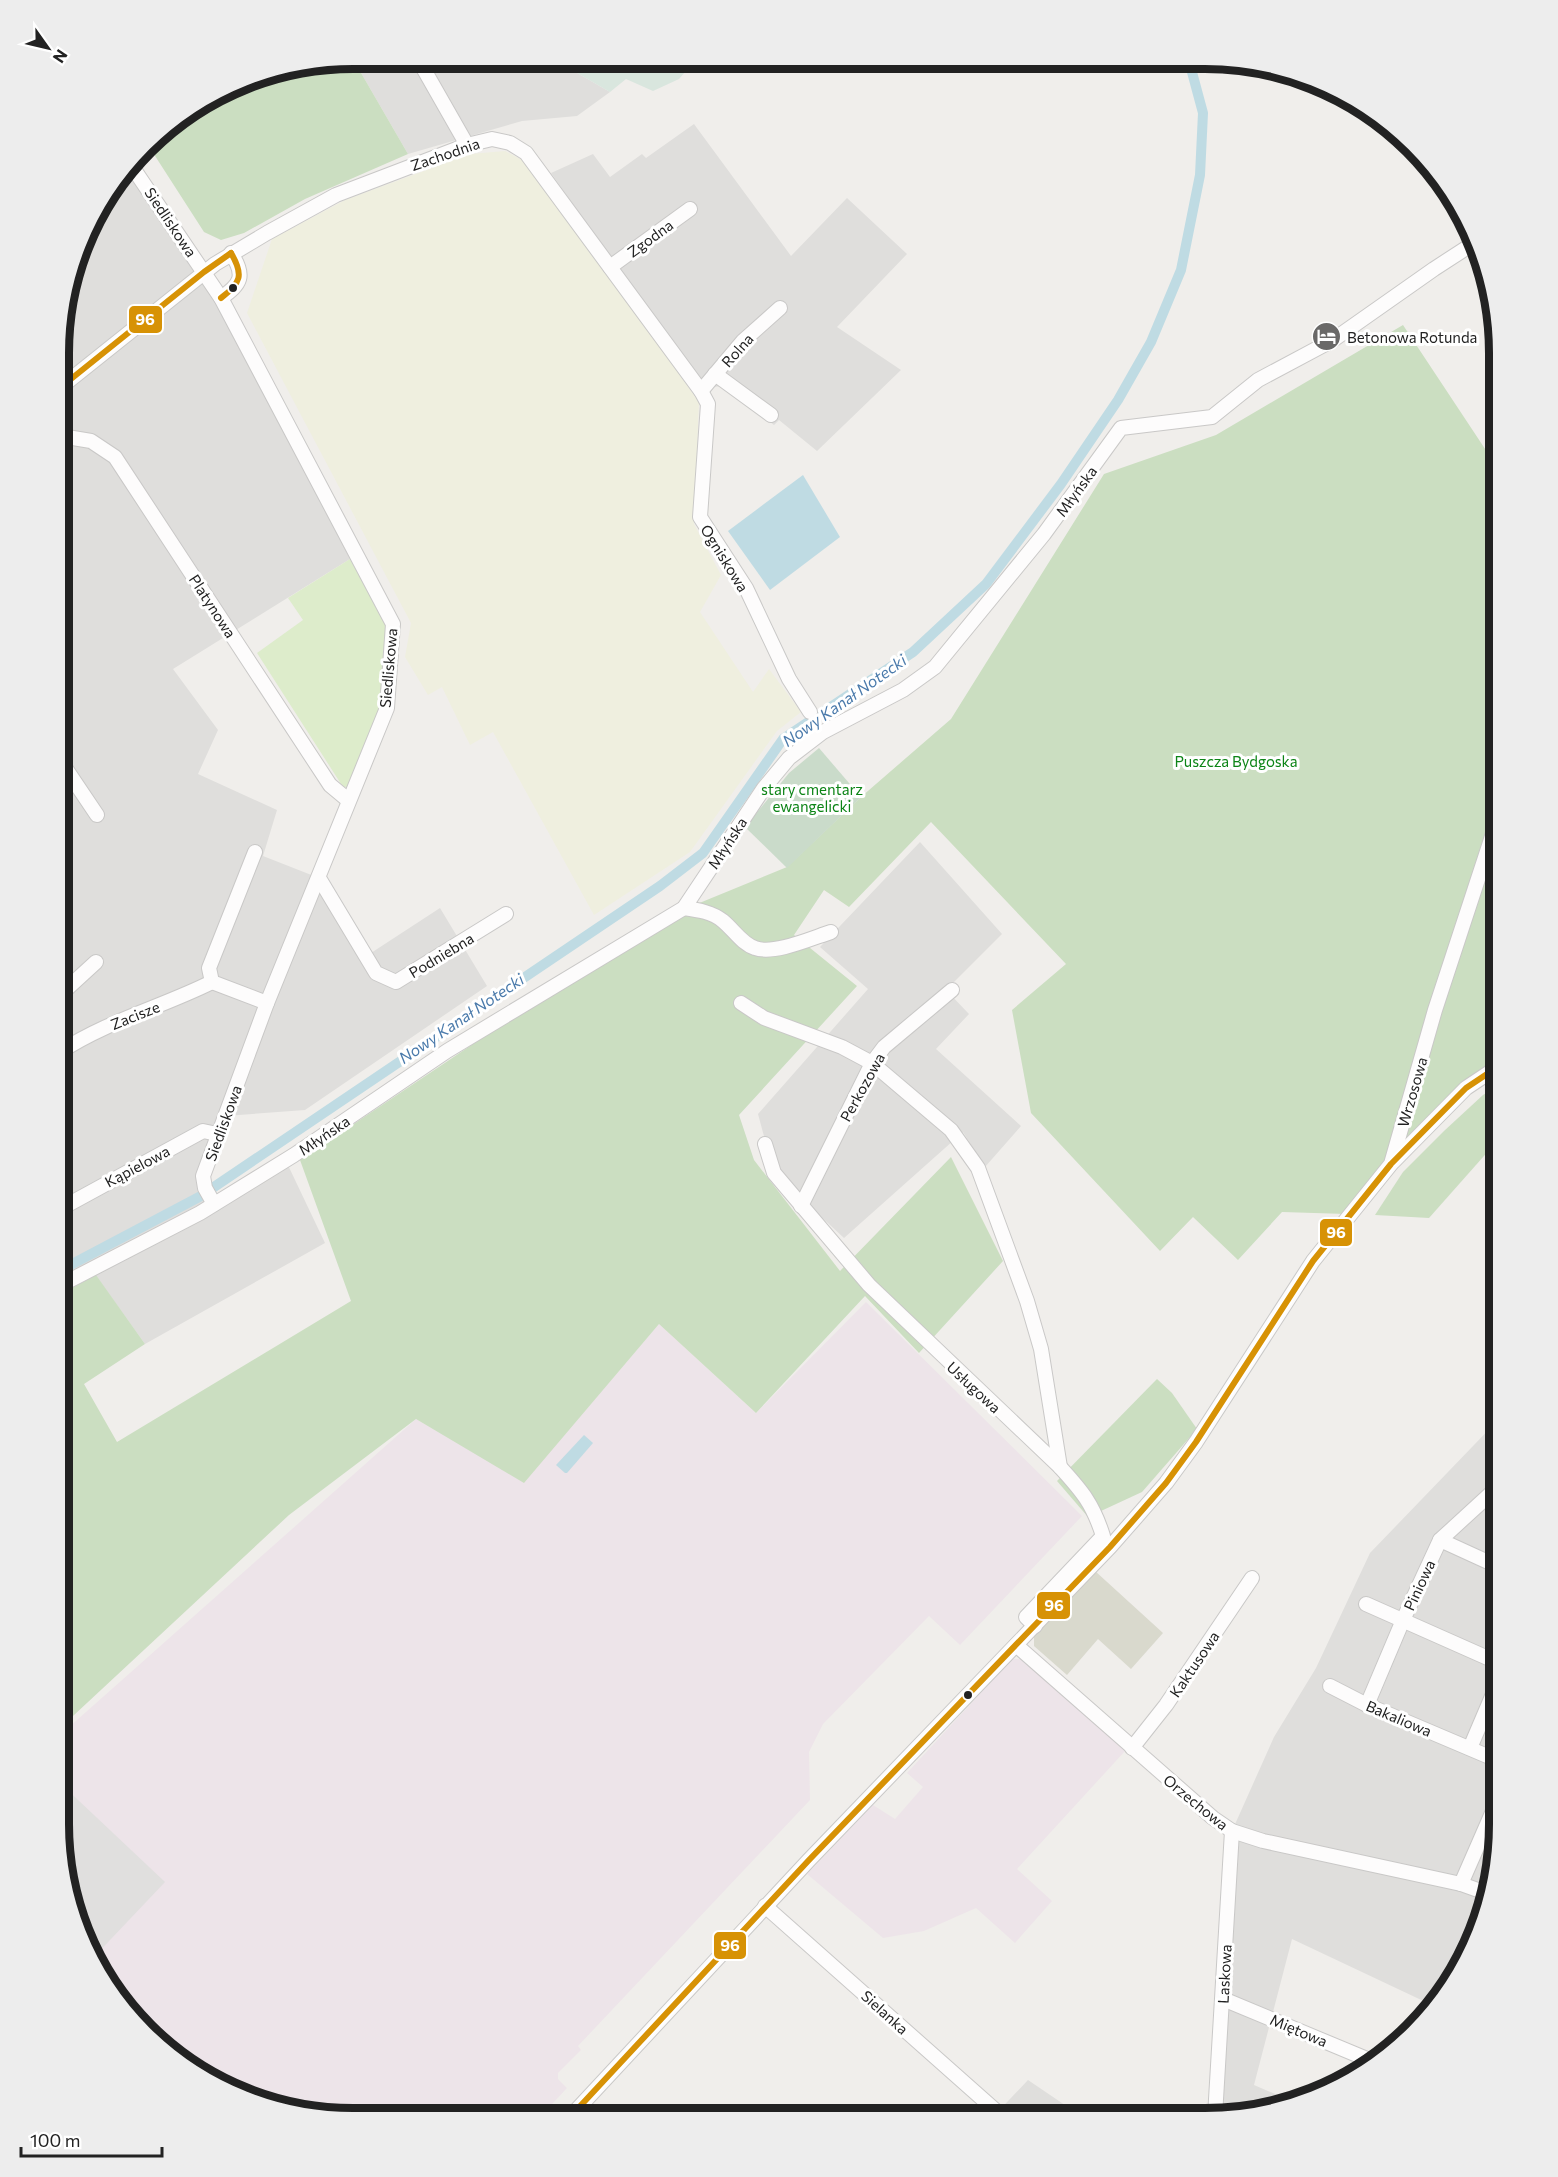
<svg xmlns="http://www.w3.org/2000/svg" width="1558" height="2177" font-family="Commissioner,sans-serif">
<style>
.residential{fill:#dfdedc}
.industrial{fill:#ede4e9}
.construction{fill:#d9d9cd}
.farmland{fill:#efefdf}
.grass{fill:#ddeccb}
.forest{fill:#cbdec1}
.wetland{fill:#d9e6de}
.cemetery{fill:#cadbca}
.parking{fill:#e0dfde}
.water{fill:#bfdbe3}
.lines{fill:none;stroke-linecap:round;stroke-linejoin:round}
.canal{stroke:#bfdbe3;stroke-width:10}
.minor-casing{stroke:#c9c8c7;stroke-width:16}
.minor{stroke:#fdfcfc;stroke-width:14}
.bus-1-casing{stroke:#fff;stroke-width:10}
.bus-1{stroke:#d79205;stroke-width:6}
.bus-dot{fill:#222;stroke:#fff;stroke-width:2}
.labels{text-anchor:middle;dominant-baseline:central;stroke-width:6;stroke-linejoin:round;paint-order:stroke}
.street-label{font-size:15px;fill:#222;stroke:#fff}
.poi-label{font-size:15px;fill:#222;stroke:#fff;text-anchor:start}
.park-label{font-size:15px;fill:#0c8416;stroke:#fff}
.water-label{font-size:16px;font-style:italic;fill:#4a7aab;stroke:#fff}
.rim{fill:none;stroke:#222;stroke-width:8}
.line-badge{stroke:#fff;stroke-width:2}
.badge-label{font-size:16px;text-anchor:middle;font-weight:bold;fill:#fff}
</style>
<rect width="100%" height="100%" fill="#f0eeeb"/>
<g class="residential">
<path d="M 353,59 L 553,59 L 610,92 L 577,116 L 522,121 L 408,154 Z"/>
<path d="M 694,124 L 791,256 L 847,198 L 907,254 L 837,327 L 901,370 L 817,451 L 779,420 L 774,425 L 724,386 L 701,388 L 551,173 L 593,154 L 610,177 L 642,154 L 646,158 Z"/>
<path d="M 137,159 L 204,272 L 350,559 L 173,669 L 218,730 L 198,774 L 277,810 L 263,856 L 319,878 L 371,953 L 440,908 L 487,986 L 305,1110 L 225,1116 L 205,1188 L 214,1204 L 286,1161 L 325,1243 L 145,1344 L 91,1269 L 59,1286 L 61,314 L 98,206 Z"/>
<path d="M 920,842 L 1002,934 L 946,990 L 969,1014 L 936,1049 L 1021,1126 L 985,1167 L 963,1132 L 844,1238 L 774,1173 L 758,1114 L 868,989 L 820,947 Z"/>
<path d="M 1499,1419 L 1499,1844 L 1484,1919 L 1450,1988 L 1434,2006 L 1292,1939 L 1254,2085 L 1287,2099 L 1215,2116 L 1232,1831 L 1274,1737 L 1316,1668 L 1370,1553 Z"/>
<path d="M 1028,2080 L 1084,2118 L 992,2118 Z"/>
</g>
<g class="industrial">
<path d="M 866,1302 L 1082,1516 L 960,1645 L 929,1616 L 823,1724 L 809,1752 L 810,1800 L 578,2046 L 581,2050 L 558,2073 L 558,2079 L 567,2088 L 540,2117 L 315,2116 L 241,2096 L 189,2069 L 131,2018 L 89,1954 L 59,1824 L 59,1736 L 416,1419 L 524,1482 L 659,1324 L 756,1413 Z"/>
<path d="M 1012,1659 L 1024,1659 L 1126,1750 L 1017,1869 L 1052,1901 L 1015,1943 L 976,1908 L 924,1931 L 883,1938 L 807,1874 L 873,1805 L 895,1819 L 923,1787 L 907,1773 Z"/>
</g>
<path class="construction" d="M 1095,1571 L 1163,1633 L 1131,1669 L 1098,1639 L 1067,1675 L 1034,1646 L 1034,1636 Z"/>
<path class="farmland" d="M 505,151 L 530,164 L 699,402 L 694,524 L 721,575 L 700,612 L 753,692 L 769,669 L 801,712 L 777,731 L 690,852 L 594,915 L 493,732 L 470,745 L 442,687 L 428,695 L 405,657 L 411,623 L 247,313 L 272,239 L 345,200 L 470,154 Z"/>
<path class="grass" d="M 350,559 L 387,624 L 382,705 L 348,787 L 343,787 L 257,653 L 303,620 L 288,598 Z"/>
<g class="forest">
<path d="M 353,59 L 408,154 L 305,199 L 244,233 L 221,240 L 204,232 L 148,145 L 159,131 L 258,74 Z"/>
<path d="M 1403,325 L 1499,470 L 1499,1058 L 1453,1091 L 1404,1140 L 1346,1214 L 1282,1212 L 1238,1260 L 1193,1217 L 1160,1251 L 1031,1113 L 1012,1010 L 1066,964 L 931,822 L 849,907 L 824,890 L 794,935 L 857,986 L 739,1115 L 754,1160 L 840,1271 L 951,1157 L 1003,1261 L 919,1353 L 865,1296 L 756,1413 L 659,1324 L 524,1483 L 416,1419 L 289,1515 L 59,1729 L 59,1295 L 96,1275 L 145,1344 L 84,1384 L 117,1442 L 351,1301 L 300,1160 L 658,920 L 787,867 L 861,797 L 951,719 L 1104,474 L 1216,435 Z"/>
<path d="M 1499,1085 L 1499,1139 L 1429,1218 L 1375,1215 L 1403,1172 L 1444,1131 L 1483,1095 Z"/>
<path d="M 1157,1379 L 1172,1393 L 1197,1429 L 1142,1492 L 1088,1517 L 1057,1481 Z"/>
</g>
<path class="wetland" d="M 553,59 L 696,59 L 679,79 L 653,91 L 626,79 L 610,92 Z"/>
<path class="cemetery" d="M 819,748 L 861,797 L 787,868 L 745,827 L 789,773 Z"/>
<path class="parking" d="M 60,1783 L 165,1882 L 92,1959 L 89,1954 L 59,1824 L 59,1784 Z"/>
<g class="water">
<path d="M 803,475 L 840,537 L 770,590 L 728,531 Z"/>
<path d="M 584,1435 L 593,1443 L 567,1473 L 565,1473 L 556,1465 Z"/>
</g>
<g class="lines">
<g class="canal">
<path d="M 214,1187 L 660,886 L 703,853 L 783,739 L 913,652 L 986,584 L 1061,484 L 1118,400 L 1151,342 L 1181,270 L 1200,175 L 1203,113 L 1189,61"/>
<path d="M 59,1271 L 201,1196"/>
</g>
<defs>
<g id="minor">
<path d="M 418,59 L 467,145"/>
<path d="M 131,165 L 221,298 L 393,624 L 387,708 L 267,1003 L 203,1176 L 205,1188 L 214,1204"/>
<path d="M 610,267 L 690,209"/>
<path d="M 221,298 C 241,284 246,276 231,253"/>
<path d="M 715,374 L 771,415"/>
<path d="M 61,387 L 215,264 L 267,233 L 336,195 L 467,145 L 492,139 L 510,143 L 526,153 L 701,391 L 743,341 L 780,308"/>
<path d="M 701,391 L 708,404 L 700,517 L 746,588 L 789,679 L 810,712"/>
<path d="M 61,436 L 91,441 L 115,457 L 330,785 L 348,800"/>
<path d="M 60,760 L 97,815"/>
<path d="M 255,852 L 209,968 L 212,982 L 267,1003"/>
<path d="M 319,878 L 376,973 L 396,982 L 506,914"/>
<path d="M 684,908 C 698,910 712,912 723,921 C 734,930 742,944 755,948 C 774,955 812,938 831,932"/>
<path d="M 60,995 L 96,962"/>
<path d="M 741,1003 L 764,1018 L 842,1047 L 872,1063 L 951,1130 L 978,1168 L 1027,1301 L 1041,1349 L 1060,1467"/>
<path d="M 60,1052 C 107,1021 162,1007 212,982"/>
<path d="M 765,1144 L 774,1173 L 869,1285 L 1060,1467 C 1082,1491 1093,1504 1103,1536 L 1026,1617 L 1035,1626"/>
<path d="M 1393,1162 L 1466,1088 L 1499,1066"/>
<path d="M 801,1206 L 872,1063 L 884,1047 L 952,990"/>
<path d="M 60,1209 L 203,1131 L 217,1134"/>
<path d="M 59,1286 L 200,1213 L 294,1155 L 447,1051 L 684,908 L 764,788 L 789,758 L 823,732 L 903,690 L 935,667 L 1044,534 L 1121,428 L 1212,417 L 1258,380 L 1333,340 L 1434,269 L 1474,243"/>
<path d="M 1440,1540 L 1499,1567"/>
<path d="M 1366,1604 L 1499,1663"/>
<path d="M 1016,1645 L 1213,1818 L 1232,1831 L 1263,1841 L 1461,1884 L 1489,1894"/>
<path d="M 1330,1686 L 1367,1705 L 1499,1761"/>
<path d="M 1367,1705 L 1403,1620 L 1440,1540 L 1499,1486"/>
<path d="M 1132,1748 L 1166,1705 L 1252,1578"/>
<path d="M 1470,1748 L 1499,1680"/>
<path d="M 1461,1884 L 1499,1797"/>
<path d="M 765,1906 L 1004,2118"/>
<path d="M 1223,1999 L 1374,2062"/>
<path d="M 1215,2116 L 1232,1831"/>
<path d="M 570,2117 L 809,1860 L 1110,1547 L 1166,1483 L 1196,1442 L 1313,1261 L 1391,1164 L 1435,1010 L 1499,815"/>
</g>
</defs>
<use href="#minor" class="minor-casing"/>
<use href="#minor" class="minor"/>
<defs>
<g id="bus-1">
<path d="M 221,298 C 241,283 244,275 231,253"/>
<path d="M 61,387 L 204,272 L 231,253"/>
<path d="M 570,2117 L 809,1860 L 1110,1547 L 1166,1483 L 1196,1442 L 1313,1261 L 1391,1164 L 1466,1088 L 1499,1066"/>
</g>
</defs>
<use href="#bus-1" class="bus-1-casing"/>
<use href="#bus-1" class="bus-1"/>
</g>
<defs>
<symbol id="hotel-disc" viewBox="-11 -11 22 22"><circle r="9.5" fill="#6a6968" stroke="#fff"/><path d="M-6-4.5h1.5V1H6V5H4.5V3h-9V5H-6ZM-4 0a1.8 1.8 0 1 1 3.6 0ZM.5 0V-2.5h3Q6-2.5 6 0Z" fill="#fff"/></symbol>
</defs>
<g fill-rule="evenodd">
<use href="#hotel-disc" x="1310" y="320" width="33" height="33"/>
</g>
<g class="bus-dot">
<circle cx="233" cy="288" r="5"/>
<circle cx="968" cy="1695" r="5"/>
</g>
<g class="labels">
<g class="street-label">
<text transform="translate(445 154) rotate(-19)">Zachodnia</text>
<text transform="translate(171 222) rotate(56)">Siedliskowa</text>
<text transform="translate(650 238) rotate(-36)">Zgodna</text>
<text transform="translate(737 350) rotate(-48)">Rolna</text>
<text transform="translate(1076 491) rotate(-54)">Młyńska</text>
<text transform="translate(725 558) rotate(58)">Ogniskowa</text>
<text transform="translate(213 606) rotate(57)">Platynowa</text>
<text transform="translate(388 668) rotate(-85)">Siedliskowa</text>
<text transform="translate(727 843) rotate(-57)">Młyńska</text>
<text transform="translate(441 955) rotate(-31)">Podniebna</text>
<text transform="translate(135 1015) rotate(-22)">Zacisze</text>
<text transform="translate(862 1087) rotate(-61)">Perkozowa</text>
<text transform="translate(1412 1092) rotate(-74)">Wrzosowa</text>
<text transform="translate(223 1123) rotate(-70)">Siedliskowa</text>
<text transform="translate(324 1135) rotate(-34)">Młyńska</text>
<text transform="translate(137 1166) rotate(-28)">Kąpielowa</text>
<text transform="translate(974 1387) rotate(43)">Usługowa</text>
<text transform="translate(1419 1585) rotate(-65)">Piniowa</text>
<text transform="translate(1194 1664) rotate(-56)">Kaktusowa</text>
<text transform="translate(1399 1718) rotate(23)">Bakaliowa</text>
<text transform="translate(1196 1802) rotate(39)">Orzechowa</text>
<text transform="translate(1224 1974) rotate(-87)">Laskowa</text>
<text transform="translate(885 2012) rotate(42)">Sielanka</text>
<text transform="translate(1299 2030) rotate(23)">Miętowa</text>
</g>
<g class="poi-label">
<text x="1347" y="337">Betonowa Rotunda</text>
</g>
<g class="park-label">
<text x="1236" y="761">Puszcza Bydgoska</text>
<text x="812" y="789">stary cmentarz<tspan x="812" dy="17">ewangelicki</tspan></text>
</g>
<g class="water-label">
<text transform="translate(844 700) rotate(-35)">Nowy Kanał Notecki</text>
<text transform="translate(461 1018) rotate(-34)">Nowy Kanał Notecki</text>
</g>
</g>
<path d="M0 0H1558V2177H0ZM353 69H1205A284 284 0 0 1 1489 353V1824A284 284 0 0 1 1205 2108H353A284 284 0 0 1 69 1824V353A284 284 0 0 1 353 69Z" fill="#ededed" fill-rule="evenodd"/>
<path class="rim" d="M353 69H1205A284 284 0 0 1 1489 353V1824A284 284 0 0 1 1205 2108H353A284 284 0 0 1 69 1824V353A284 284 0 0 1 353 69Z"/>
<g class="line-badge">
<rect x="128" y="305" width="35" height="29" rx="6" fill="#d79205"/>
<rect x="1319" y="1218" width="34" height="29" rx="6" fill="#d79205"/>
<rect x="1036" y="1591" width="35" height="29" rx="6" fill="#d79205"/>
<rect x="713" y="1931" width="34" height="29" rx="6" fill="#d79205"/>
</g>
<g class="badge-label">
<text x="145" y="325">96</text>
<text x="1336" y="1238">96</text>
<text x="1054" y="1611">96</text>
<text x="730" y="1951">96</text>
</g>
<g transform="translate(48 48) rotate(124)" stroke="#ffffff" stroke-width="4.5" paint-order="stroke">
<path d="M0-4.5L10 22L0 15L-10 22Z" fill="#222222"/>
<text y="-9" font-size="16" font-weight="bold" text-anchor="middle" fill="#222222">N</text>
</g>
<path d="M21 2147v9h141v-9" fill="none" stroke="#222222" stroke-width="3"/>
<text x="30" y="2147" font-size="18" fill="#222222" stroke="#ffffff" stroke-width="4.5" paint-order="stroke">100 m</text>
</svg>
